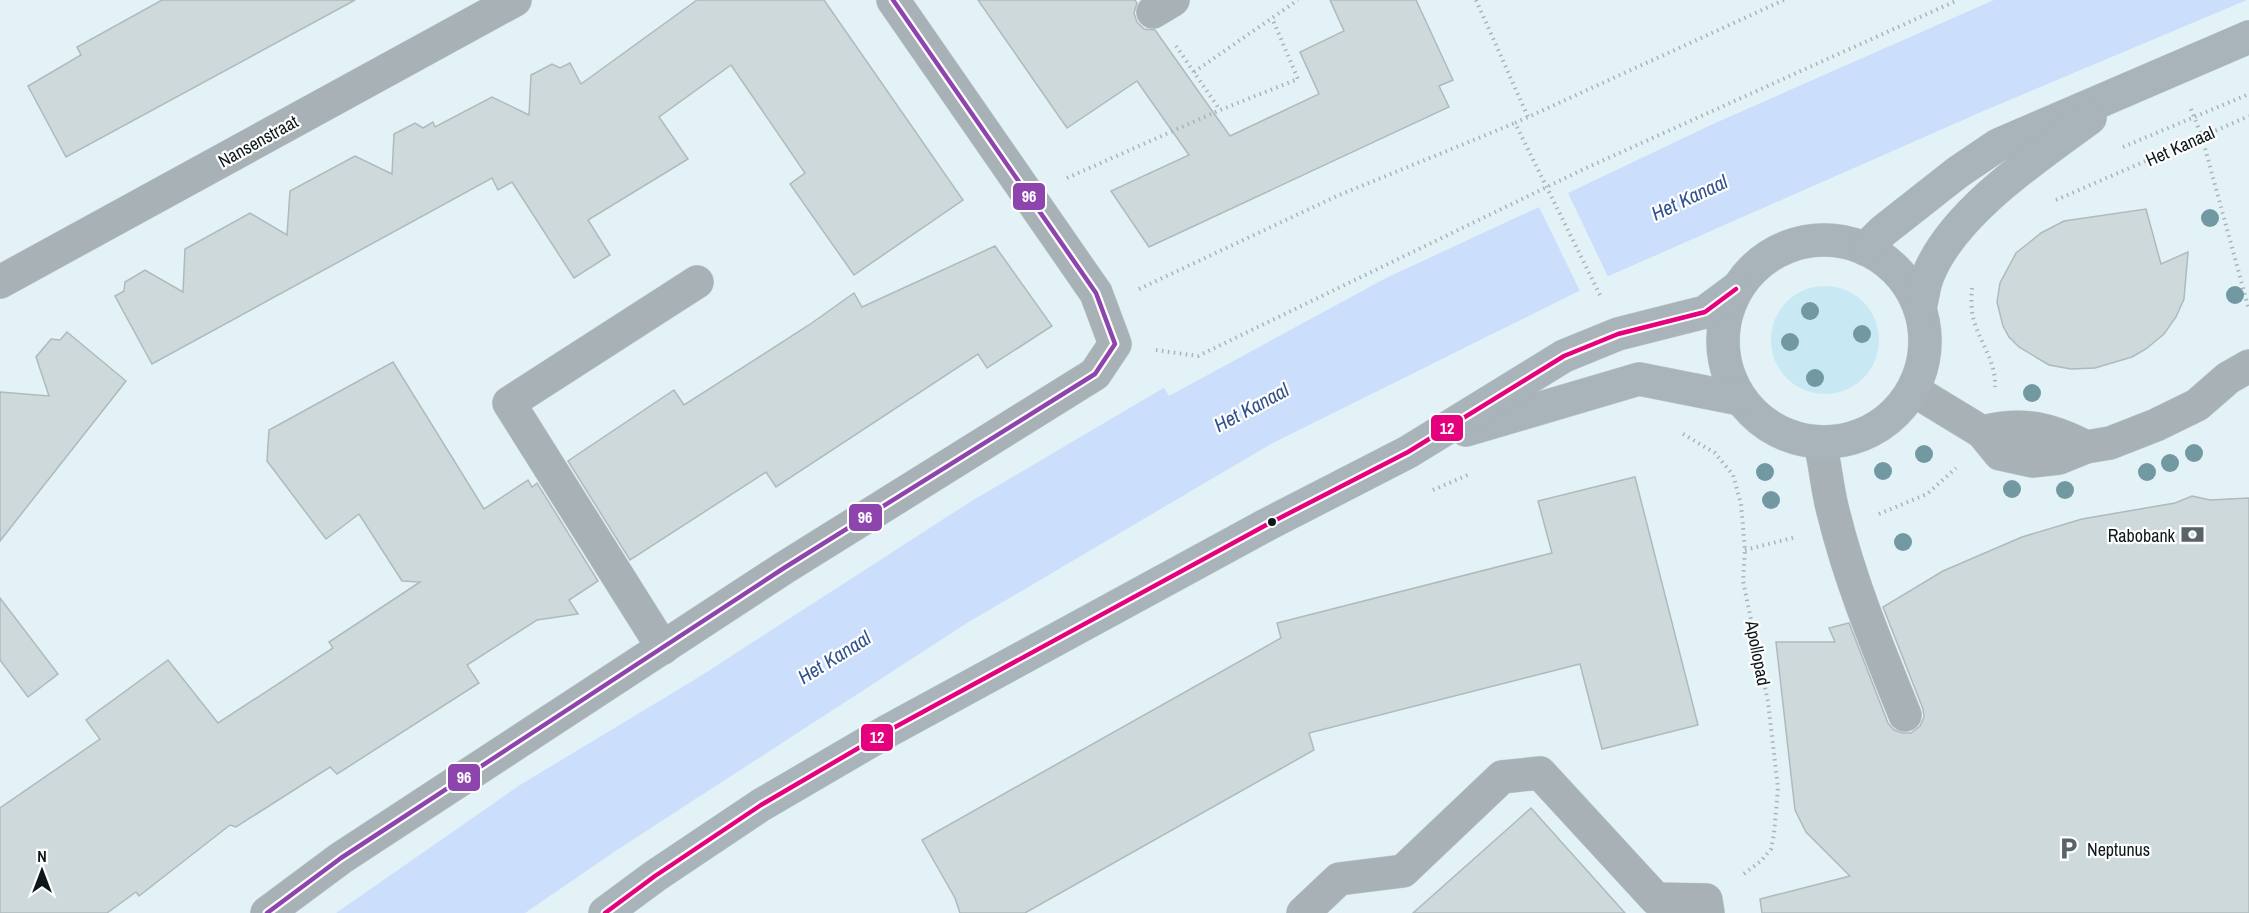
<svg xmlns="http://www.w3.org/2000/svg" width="2249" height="913" font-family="'Archivo Narrow',sans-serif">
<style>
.green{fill:#c8e9f3}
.water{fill:#cbdffc}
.pier{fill:#e3f2f6}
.building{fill:#cdd9db;stroke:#afbabc;stroke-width:1.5}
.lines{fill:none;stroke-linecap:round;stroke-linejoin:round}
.minor-casing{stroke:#c3ced1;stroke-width:34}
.major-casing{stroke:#c3ced1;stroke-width:34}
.path{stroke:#aab4b8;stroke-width:4;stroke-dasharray:1.5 4.5;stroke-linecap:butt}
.minor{stroke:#a8b1b6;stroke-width:33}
.major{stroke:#a8b3ba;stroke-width:33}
.bus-1-casing{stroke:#fefefe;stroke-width:9}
.bus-2-casing{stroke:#fefefe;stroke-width:9}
.bus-1{stroke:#8e44ad;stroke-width:4.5}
.bus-2{stroke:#e5007d;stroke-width:4.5}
.tree{fill:#7299a2}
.bus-dot{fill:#0e181a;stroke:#fefefe;stroke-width:2}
.labels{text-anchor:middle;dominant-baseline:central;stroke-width:4.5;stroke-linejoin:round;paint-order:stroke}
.street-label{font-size:18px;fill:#0e181a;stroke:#fefefe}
.poi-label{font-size:18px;fill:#0e181a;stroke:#fefefe;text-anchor:end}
.water-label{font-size:20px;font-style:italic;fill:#32528c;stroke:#fefefe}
.line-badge{stroke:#fefefe;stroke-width:2}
.badge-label{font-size:16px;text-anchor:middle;font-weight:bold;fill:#fff}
</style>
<rect width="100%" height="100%" fill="#e3f2f6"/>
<circle class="green" cx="1825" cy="340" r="54"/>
<path class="water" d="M 1974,0 L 2247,0 L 1988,109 L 1611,275 L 1271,444 L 967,623 L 617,850 L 525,913 L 336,913 L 520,785 L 699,677 L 970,502 L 1160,390 L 1429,253 Z"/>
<path class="pier" d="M 1967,0 L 1994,0 L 1713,124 L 1568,193 L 1609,279 L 1581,293 L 1539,207 L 1386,278 L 1169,396 L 1163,386 L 1428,250 L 1708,116 Z"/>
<g class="building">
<path d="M 162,0 L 355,0 L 66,157 L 28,86 L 81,55 L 77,47 Z"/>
<path d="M 697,0 L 824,0 L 963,200 L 854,275 L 790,184 L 805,173 L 731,65 L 659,117 L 688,159 L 588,220 L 610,255 L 574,278 L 512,182 L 498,190 L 492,178 L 152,364 L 115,296 L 124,291 L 125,282 L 145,270 L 183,292 L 185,249 L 250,213 L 287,235 L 290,191 L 355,156 L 392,174 L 394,134 L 415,123 L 423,128 L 433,122 L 435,127 L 492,97 L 529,115 L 531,75 L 552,64 L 560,68 L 570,63 L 581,84 Z"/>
<path d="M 978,0 L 1135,0 L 1137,3 L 1134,13 L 1137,22 L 1144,29 L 1155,30 L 1230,136 L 1319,94 L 1300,52 L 1344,31 L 1330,0 L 1416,0 L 1453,80 L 1439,86 L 1449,107 L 1149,247 L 1111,191 L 1189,155 L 1137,81 L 1067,128 Z"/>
<path d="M 2146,209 L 2161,264 L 2188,252 L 2184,299 L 2176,317 L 2164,334 L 2146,349 L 2132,357 L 2095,368 L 2071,369 L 2049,365 L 2019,347 L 2009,337 L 2003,326 L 1997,302 L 2000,283 L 2016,253 L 2041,233 L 2064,221 Z"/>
<path d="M 995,246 L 1052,326 L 987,368 L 978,354 L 776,487 L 766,472 L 630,560 L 568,461 L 674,390 L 684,405 L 809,325 L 854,293 L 862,307 Z"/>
<path d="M 67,332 L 126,381 L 0,541 L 0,392 L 49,396 L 36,357 L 51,339 L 60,340 Z"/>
<path d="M 393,362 L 484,509 L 528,480 L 532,487 L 537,483 L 598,581 L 569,600 L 578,614 L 537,620 L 467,665 L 479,683 L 337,774 L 330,767 L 236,827 L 230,825 L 139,896 L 136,892 L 107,913 L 0,913 L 0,808 L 100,739 L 86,720 L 168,660 L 218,723 L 333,648 L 329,642 L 420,582 L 402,581 L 359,514 L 326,539 L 267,461 L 269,430 Z"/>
<path d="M 1635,477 L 1698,725 L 1602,749 L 1580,664 L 1309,733 L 1314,750 L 1025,913 L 960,913 L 955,898 L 922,840 L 1281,638 L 1277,623 L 1552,553 L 1538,501 Z"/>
<path d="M 2192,496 L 2210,500 L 2249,498 L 2249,913 L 1762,913 L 1760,899 L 1850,876 L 1806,832 L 1795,810 L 1776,642 L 1835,642 L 1829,628 L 1849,623 L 1888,723 L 1894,730 L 1902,733 L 1911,733 L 1920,726 L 1924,717 L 1923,709 L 1883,607 L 1943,571 L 2022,537 L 2082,519 L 2175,503 Z"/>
<path d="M 0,598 L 58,674 L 28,697 L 0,660 Z"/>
<path d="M 1531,808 L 1625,913 L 1413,913 L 1512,825 Z"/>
</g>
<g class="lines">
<defs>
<g id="minor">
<path d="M 1153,12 L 1173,0"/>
<path d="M 0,282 L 515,0"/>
<path d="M 1913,390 L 1982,432 L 2000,454 L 2032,461 L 2059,458 L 2086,447 L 2110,443 L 2156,425 L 2197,405 L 2228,378 L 2249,366"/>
<path d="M 1982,432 C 2023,422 2049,428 2086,447"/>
<path d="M 1820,443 C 1826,467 1827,491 1834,515 C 1851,584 1879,650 1905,715"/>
<path d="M 663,648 L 509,403 L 697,282"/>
<path d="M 267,913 L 341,858 L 784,568 L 1095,374 L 1115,344 L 1096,293 L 893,0"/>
<path d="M 1303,913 L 1339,879 L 1403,871 L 1502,777 L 1540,773 L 1656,899 L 1706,900 L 1708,913"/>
</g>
<g id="major">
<circle cx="1824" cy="341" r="101"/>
<path d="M 1865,249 L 1883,231 L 1958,172 L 1998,145 L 2249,37"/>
<path d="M 1920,308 C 1923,297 1924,283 1929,273 C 1955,211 2037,157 2090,118"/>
<path d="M 1466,430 L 1639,379 L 1740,399"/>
<path d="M 605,913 L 655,876 L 761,805 L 886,732 L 1268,524 L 1408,452 L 1564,356 L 1618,334 L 1705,312 L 1736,289"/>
</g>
</defs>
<use href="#minor" class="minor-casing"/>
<use href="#major" class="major-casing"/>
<g class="path">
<path d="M 1476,0 L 1528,117"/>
<path d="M 1176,46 L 1220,110"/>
<path d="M 1194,72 L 1298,0"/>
<path d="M 2191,109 L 2202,137 L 2249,310"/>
<path d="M 2123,147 L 2249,94"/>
<path d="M 1067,178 L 1220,110 L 1298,79 L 1272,18"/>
<path d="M 2056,200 L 2249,116"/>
<path d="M 1972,288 C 1971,299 1971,311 1974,321 C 1981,345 1996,361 1995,387"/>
<path d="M 1139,289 L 1337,196 L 1515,123"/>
<path d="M 1600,295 L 1515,123 L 1784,0"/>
<path d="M 1156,350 L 1198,356 L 1584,169 L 1958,0"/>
<path d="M 1683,434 L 1715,453 L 1733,475 L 1741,504 L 1745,550 L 1743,581 L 1768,702 L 1778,788 L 1774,834 L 1771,849 L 1761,861 L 1741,876"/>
<path d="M 1433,490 L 1470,474"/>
<path d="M 1879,514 L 1927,494 L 1956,468"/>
<path d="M 1745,550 L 1796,537"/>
</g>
<use href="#minor" class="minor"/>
<use href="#major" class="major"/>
<defs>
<path id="bus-1" d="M 267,913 L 341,858 L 784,568 L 1095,374 L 1115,344 L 1096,293 L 893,0"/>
<path id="bus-2" d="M 605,913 L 655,876 L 761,805 L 886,732 L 1268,524 L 1408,452 L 1564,356 L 1618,334 L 1705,312 L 1736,289"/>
</defs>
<use href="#bus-1" class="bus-1-casing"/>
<use href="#bus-2" class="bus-2-casing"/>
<use href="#bus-1" class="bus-1"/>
<use href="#bus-2" class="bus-2"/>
</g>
<g class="tree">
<circle cx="2210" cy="218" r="9"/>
<circle cx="2235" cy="295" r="9"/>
<circle cx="1810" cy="311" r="9"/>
<circle cx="1862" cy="334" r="9"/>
<circle cx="1790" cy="342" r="9"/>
<circle cx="1815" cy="378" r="9"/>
<circle cx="2032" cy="393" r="9"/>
<circle cx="2194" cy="453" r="9"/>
<circle cx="1924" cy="454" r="9"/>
<circle cx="2170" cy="463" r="9"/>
<circle cx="1883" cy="471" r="9"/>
<circle cx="1765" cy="472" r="9"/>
<circle cx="2147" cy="472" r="9"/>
<circle cx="2012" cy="489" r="9"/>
<circle cx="2065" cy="490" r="9"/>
<circle cx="1771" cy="500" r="9"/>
<circle cx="1903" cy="542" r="9"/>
</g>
<defs>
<symbol id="bank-bare" viewBox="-9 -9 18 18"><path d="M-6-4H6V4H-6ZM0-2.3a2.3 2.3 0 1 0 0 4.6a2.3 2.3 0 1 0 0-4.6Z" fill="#596467" stroke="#fefefe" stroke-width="2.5" paint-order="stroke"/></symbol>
<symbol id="parking-bare" viewBox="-9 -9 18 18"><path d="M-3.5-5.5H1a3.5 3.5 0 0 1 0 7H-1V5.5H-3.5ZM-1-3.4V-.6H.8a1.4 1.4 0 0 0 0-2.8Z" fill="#596467" stroke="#fefefe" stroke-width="2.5" paint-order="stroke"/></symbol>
</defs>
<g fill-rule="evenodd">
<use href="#bank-bare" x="2176" y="518" width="33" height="33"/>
<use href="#parking-bare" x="2052" y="832" width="33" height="33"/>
</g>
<circle class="bus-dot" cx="1272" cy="522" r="5"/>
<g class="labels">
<g class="street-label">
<text transform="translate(258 141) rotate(-29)">Nansenstraat</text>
<text transform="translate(2180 146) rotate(-24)">Het Kanaal</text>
<text transform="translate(1758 653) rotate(79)">Apollopad</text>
</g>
<g class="poi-label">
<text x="2175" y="535">Rabobank</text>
<text x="2087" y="849" text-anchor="start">Neptunus</text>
</g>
<g class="water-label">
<text transform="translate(1689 197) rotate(-25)">Het Kanaal</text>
<text transform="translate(1251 407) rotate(-28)">Het Kanaal</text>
<text transform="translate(834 657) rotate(-32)">Het Kanaal</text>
</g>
</g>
<g class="line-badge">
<rect x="1012" y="182" width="34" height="29" rx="6" fill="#8e44ad"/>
<rect x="1430" y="414" width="34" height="28" rx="6" fill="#e5007d"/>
<rect x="848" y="503" width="35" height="29" rx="6" fill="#8e44ad"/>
<rect x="860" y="723" width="34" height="29" rx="6" fill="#e5007d"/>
<rect x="447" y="763" width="34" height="29" rx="6" fill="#8e44ad"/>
</g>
<g class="badge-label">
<text x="1029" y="202">96</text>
<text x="1447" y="434">12</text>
<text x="865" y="523">96</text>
<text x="877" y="743">12</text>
<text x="464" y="783">96</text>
</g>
<g transform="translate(42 871)" stroke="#fefefe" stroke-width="4.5" paint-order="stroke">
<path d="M0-4.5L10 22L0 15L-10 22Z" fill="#0e181a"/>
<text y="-9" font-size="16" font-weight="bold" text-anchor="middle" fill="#0e181a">N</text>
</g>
</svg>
